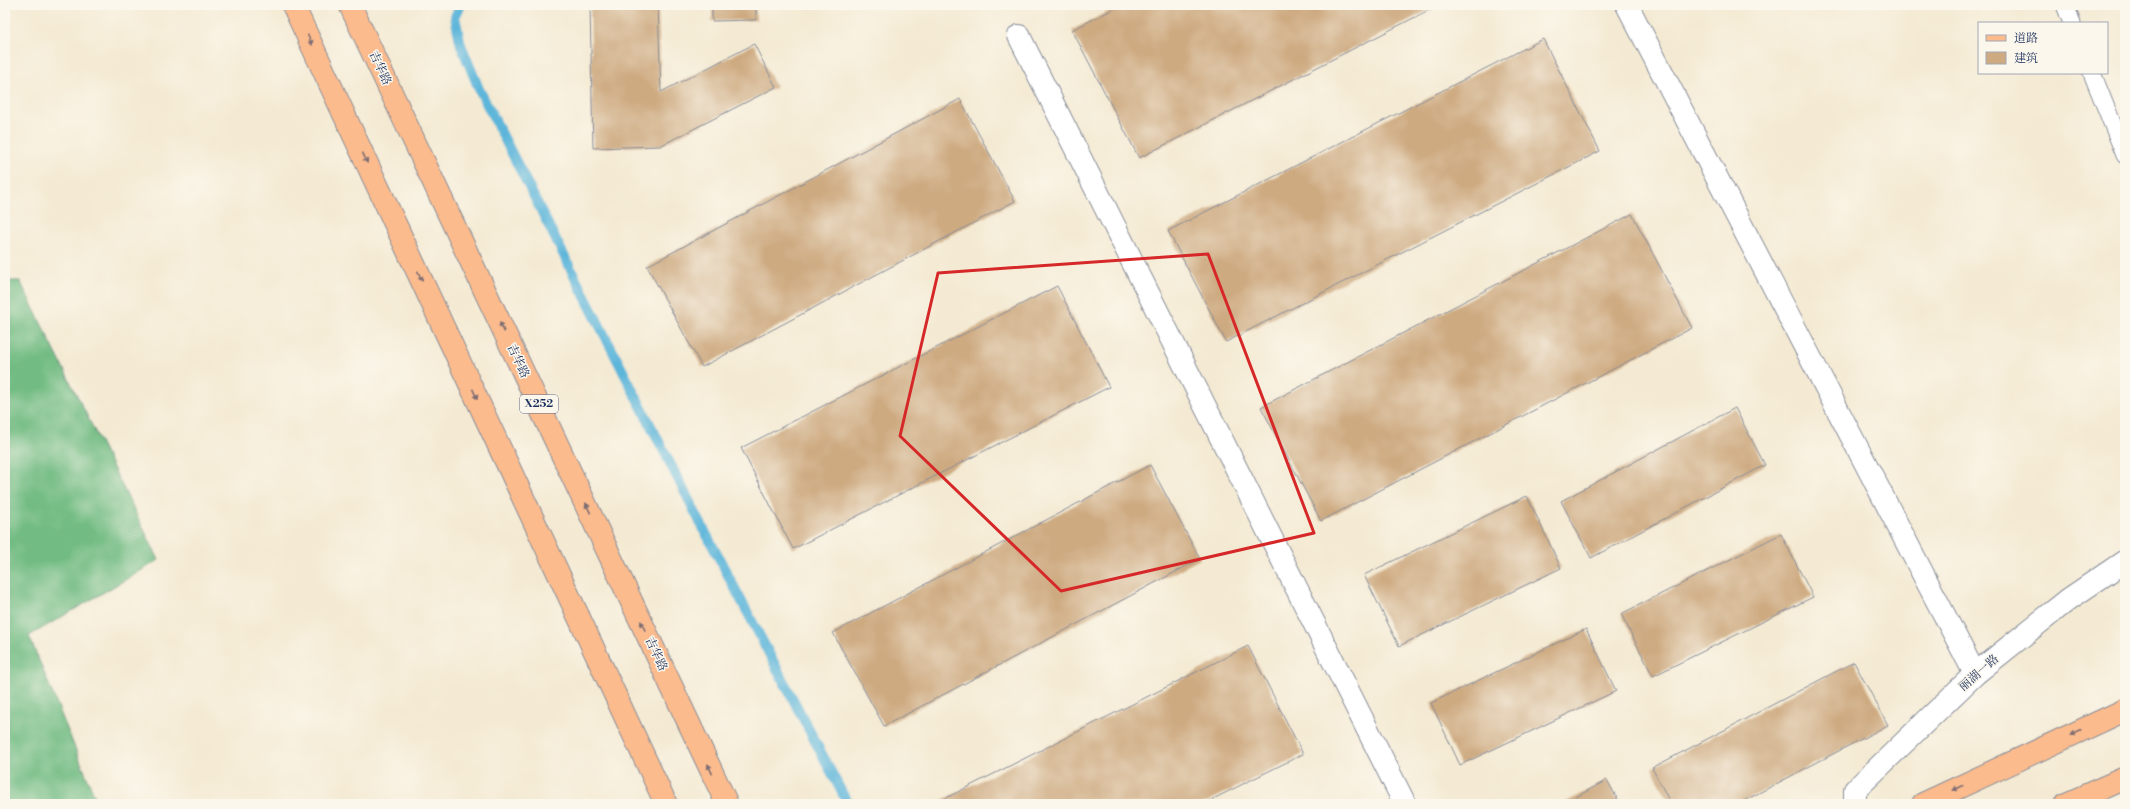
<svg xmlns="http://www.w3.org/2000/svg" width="2130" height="809" font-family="'Libre Bodoni','Noto Serif SC',serif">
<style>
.forest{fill:#72bc83;stroke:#467670}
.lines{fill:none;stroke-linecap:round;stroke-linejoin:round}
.stream{stroke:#5db6da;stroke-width:10}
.building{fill:#ceaa81}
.lane-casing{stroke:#888c98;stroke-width:19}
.street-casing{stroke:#888c98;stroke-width:24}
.primary-casing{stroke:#888c98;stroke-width:24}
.highway-casing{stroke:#888c98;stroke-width:24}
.lane{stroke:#fff;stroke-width:17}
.street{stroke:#fff;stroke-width:22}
.primary{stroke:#fbbb8d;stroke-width:22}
.highway{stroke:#fbbb8d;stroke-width:22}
.oneway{fill:#806e73}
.marked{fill:none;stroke:#d62828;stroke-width:3;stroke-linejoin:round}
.labels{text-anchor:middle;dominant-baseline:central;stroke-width:3;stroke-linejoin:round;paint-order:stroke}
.shield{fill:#fbf7ec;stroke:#5e6b89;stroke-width:1}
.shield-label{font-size:11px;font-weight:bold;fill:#1b2f5e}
.street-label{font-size:12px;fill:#1b2f5e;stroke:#fbf7ec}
</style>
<rect width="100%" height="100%" fill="#fbf7ec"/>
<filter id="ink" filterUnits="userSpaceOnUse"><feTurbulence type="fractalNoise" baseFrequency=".025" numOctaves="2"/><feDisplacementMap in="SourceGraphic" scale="8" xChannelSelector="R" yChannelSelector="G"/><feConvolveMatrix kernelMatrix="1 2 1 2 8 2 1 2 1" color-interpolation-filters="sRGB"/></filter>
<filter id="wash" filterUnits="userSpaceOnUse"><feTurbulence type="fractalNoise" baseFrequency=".012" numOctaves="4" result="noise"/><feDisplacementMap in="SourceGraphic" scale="16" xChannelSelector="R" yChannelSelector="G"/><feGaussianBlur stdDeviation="0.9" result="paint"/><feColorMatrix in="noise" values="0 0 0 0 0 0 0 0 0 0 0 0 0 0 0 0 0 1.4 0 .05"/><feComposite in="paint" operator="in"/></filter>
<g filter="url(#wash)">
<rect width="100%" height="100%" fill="#f4ead3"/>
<path class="forest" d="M 5,281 L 20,281 L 159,560 L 29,636 L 98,804 L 5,804 Z"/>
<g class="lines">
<path class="stream" d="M 460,5 L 455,17 L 461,45 L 479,89 L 699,520 L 848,804"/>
</g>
<g id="blocks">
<g class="building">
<path d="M 590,5 L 658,5 L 661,92 L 754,44 L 776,87 L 660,146 L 593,148 Z"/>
<path d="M 712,5 L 756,5 L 756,20 L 712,21 Z"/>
<path d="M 1121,5 L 1439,5 L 1139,158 L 1072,30 Z"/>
<path d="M 1543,39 L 1600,151 L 1226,342 L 1168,231 Z"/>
<path d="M 960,99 L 1015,201 L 702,367 L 647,266 Z"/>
<path d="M 1632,214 L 1692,328 L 1321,521 L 1261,407 Z"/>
<path d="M 1057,286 L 1109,387 L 793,549 L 741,448 Z"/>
<path d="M 1735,408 L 1765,465 L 1591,558 L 1561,501 Z"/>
<path d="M 1150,465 L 1200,559 L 884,726 L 833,633 Z"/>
<path d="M 1527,496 L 1561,568 L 1399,646 L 1364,575 Z"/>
<path d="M 1781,534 L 1813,597 L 1653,676 L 1621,614 Z"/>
<path d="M 1586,629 L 1616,691 L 1460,765 L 1431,703 Z"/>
<path d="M 1248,646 L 1303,754 L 1203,804 L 934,804 Z"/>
<path d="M 1854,662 L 1888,725 L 1738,804 L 1671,804 L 1652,768 Z"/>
<path d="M 1607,780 L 1620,804 L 1563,804 Z"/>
</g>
</g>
</g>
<g filter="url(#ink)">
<use href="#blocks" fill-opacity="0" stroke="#888c98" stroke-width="1"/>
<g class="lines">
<defs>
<g id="lane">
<path d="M 2065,5 L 2072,23"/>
<path d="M 2092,73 L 2125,155"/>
</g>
<g id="street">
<path d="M 1627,5 L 1975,674"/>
<path d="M 1019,36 L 1405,804"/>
<path d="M 1855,804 L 1855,790 L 1975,674 L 2069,599 L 2125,561"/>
</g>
<g id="primary">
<path d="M 293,5 L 666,804"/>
<path d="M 350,5 L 727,804"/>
</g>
<g id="highway">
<path d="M 1923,804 L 2125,710"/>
<path d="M 2066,804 L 2125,778"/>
</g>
</defs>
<use href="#lane" class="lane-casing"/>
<use href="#street" class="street-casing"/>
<use href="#primary" class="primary-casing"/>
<use href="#highway" class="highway-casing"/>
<use href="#lane" class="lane"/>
<use href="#street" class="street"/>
<use href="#primary" class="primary"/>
<use href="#highway" class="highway"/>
</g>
<defs><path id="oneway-solid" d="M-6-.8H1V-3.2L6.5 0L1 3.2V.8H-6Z"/></defs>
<g class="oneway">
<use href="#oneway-solid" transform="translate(310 40) rotate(65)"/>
<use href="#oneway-solid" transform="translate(365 158) rotate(65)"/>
<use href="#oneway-solid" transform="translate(420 276) rotate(65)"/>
<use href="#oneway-solid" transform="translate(502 327) rotate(-115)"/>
<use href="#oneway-solid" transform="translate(475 394) rotate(65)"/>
<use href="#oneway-solid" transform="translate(588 508) rotate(-115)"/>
<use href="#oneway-solid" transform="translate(643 626) rotate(-115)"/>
<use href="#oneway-solid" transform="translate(2076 733) rotate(155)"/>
<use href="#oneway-solid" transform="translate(710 769) rotate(-115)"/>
<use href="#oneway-solid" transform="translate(1958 788) rotate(155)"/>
</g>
</g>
<path class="marked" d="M 1208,254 L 1314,533 L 1061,591 L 900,436 L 938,273 Z"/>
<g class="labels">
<rect class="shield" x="520" y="395" width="38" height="18" rx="3"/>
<g class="shield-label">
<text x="539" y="404">X252</text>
</g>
<g class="street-label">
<text transform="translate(380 68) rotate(65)">吉华路</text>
<text transform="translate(518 361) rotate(65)">吉华路</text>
<text transform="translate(656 654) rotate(65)">吉华路</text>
<text transform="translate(1979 673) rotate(-41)">丽湖一路</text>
</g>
</g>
<rect width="2130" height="809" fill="none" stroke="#fbf7ec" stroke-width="20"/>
<rect x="1978" y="22" width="130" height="52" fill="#fbf7ec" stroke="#a1a7b3"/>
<rect x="1986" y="35" width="20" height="6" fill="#fbbb8d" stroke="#a1a7b3"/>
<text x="2014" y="42" font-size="12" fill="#1b2f5e">道路</text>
<rect x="1986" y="52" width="20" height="12" fill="#ceaa81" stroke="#a1a7b3"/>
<text x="2014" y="62" font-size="12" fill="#1b2f5e">建筑</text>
</svg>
